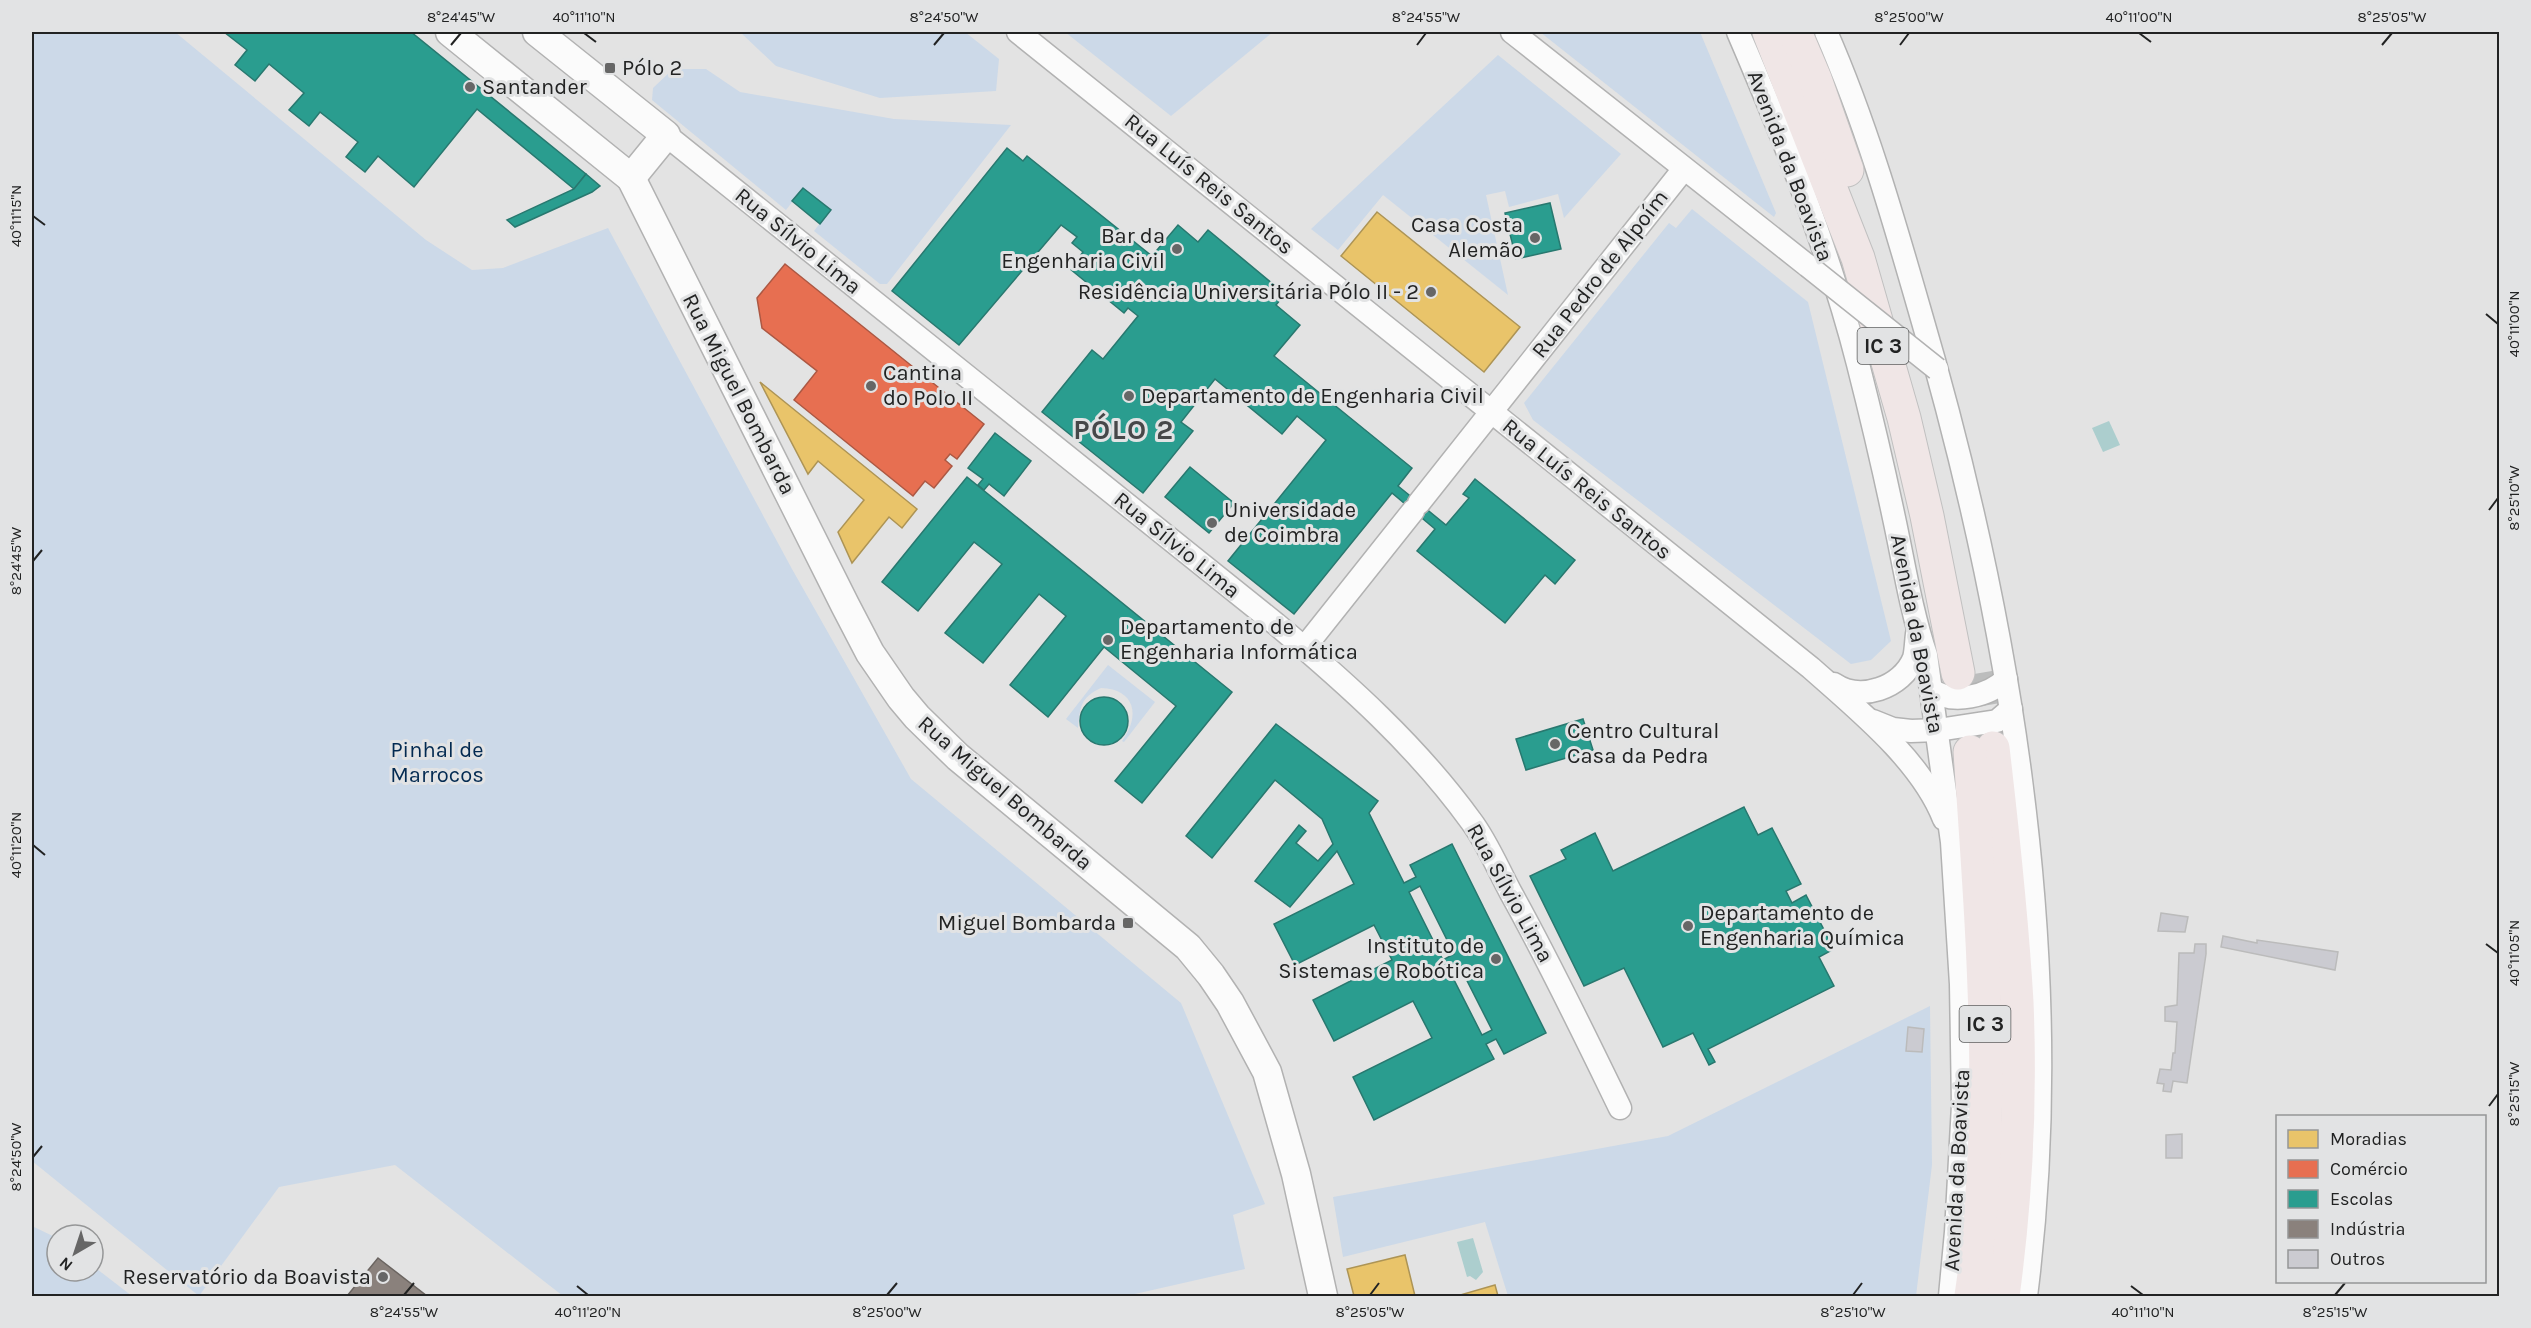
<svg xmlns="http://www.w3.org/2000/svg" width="2531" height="1328" font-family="Karla,sans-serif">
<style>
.green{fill:#ccd9e8}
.water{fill:#accece}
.homes{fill:#e9c46a;stroke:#ad9455;stroke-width:1.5}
.shops{fill:#e76f51;stroke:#ac5843;stroke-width:1.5}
.schools{fill:#2a9d8f;stroke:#28786f;stroke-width:1.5;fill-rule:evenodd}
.industry{fill:#8a817c;stroke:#6b6561;stroke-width:1.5}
.building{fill:#cbcbd1;stroke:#bbb;stroke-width:1.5}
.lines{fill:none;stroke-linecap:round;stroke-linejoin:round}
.trunk-tunnel{stroke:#bcbdbd;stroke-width:33;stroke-dasharray:33 16;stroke-linecap:butt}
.minor-casing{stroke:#b2b2b2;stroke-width:25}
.tertiary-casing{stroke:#b2b2b2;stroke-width:31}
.trunk-casing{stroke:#c0c0c0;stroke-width:35}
.minor{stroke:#fbfbfb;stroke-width:22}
.tertiary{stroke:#fbfbfb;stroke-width:28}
.trunk{stroke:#f0e6e6;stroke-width:33}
.minor-bridge-casing{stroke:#b2b2b2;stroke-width:25;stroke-linecap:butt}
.minor-bridge{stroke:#fbfbfb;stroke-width:22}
.ticks{fill:none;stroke:#222323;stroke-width:2}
.poi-dot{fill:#666;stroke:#e2e3e4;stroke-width:2}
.labels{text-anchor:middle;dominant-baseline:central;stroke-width:6;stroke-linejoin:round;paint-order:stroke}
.shield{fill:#e2e3e4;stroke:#5c5d5d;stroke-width:1.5}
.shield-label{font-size:21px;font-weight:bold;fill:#222323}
.poi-label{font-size:22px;fill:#222323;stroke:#e2e3e4;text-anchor:start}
.street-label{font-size:22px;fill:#222323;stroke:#e2e3e4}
.park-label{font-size:22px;fill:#032a51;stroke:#e2e3e4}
.district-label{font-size:28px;font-weight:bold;letter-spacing:1.5px;fill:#474849;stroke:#e2e3e4}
.neatline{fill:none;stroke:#222323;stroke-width:2}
.ticks-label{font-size:15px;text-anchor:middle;fill:#222323}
</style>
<rect width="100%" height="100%" fill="#e3e3e3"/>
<g class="green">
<path d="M 32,32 L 175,32 L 426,240 L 472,270 L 503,268 L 608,228 L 792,569 L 911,779 L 1181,1003 L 1265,1204 L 1233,1215 L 1245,1269 L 1126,1296 L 563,1296 L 395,1165 L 279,1187 L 199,1296 L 32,1161 Z"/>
<path d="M 740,32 L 965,32 L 999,59 L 996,91 L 880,98 L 776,66 Z"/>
<path d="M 1065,32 L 1273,32 L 1171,116 Z"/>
<path d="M 1540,32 L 1700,32 L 1776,213 L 1774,217 Z"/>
<path d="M 1498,55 L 1621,154 L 1564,218 L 1558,194 L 1509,207 L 1505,191 L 1486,195 L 1508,295 L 1383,195 L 1338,250 L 1311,229 Z"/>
<path d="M 673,69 L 706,69 L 740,92 L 894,119 L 1011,125 L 887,284 L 880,284 L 814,231 L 830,210 L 803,188 L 786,210 L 652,100 L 653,88 Z"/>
<path d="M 1692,209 L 1808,302 L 1891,641 L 1871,660 L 1851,664 L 1533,420 L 1524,403 L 1669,223 L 1676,228 Z"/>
<path d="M 1108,665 L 1155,702 L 1124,742 L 1122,741 C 1141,716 1135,689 1101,688 C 1080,697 1080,709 1078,728 L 1066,719 Z"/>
<path d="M 1930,1006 L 1932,1165 L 1916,1296 L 1508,1296 L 1485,1222 L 1343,1257 L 1333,1197 L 1668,1136 Z"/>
<path d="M 32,1226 L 57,1238 L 57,1271 L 93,1271 L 93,1266 L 132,1296 L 32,1296 Z"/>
</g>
<g class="water">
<path d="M 2109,421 L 2120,445 L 2103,452 L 2092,428 Z"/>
<path d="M 1473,1238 L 1483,1272 L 1476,1280 L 1470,1276 L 1467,1277 L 1457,1242 Z"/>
</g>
<g class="homes">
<path d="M 1377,212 L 1520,327 L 1484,372 L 1341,256 Z"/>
<path d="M 760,382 L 917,509 L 902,528 L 889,517 L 852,563 L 838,532 L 864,500 L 818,461 L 808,474 Z"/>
<path d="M 1405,1255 L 1415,1296 L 1354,1296 L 1347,1269 Z"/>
<path d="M 1495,1285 L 1498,1296 L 1461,1296 L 1460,1295 Z"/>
</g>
<path class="shops" d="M 785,264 L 984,424 L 957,459 L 950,454 L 945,460 L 952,466 L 934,488 L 925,481 L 913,496 L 794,400 L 817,371 L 762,328 L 757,298 Z"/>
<g class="schools">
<path d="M 224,32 L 411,32 L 586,174 L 574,189 L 477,109 L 414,187 L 378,156 L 365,172 L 346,157 L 358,142 L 320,112 L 309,126 L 289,110 L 304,93 L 269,64 L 255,81 L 235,65 L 247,50 Z"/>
<path d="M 1007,148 L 1023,161 L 1027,156 L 1152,256 L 1178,225 L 1198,242 L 1208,230 L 1285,294 L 1276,305 L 1300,325 L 1274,356 L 1412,468 L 1398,486 L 1446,525 L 1469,498 L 1463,494 L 1475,479 L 1575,560 L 1555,584 L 1545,575 L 1505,623 L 1417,551 L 1435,529 L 1392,493 L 1294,614 L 1228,561 L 1326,440 L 1297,416 L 1282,434 L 1215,379 L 1181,422 L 1193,431 L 1143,493 L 1042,412 L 1092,350 L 1103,359 L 1138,316 L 1128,308 L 1124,313 L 1070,269 L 1083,252 L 1072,243 L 1077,237 L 1061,225 L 959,345 L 892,291 Z"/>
<path d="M 586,174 L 600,186 L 592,192 L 515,227 L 507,220 L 574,189 Z"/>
<path d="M 803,188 L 831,210 L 820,224 L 792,201 Z"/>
<path d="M 1550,203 L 1561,249 L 1516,259 L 1505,213 Z"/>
<path d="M 995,433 L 1031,461 L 1004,496 L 989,484 L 984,490 L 978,485 L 983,479 L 968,468 Z"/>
<path d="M 1190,467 L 1234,503 L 1209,533 L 1165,497 Z"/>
<path d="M 967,477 L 1232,692 L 1142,803 L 1115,781 L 1176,706 L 1104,647 L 1048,717 L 1010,685 L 1066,616 L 1039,594 L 983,663 L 945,633 L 1002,564 L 974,542 L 918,611 L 882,582 Z"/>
<circle cx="1104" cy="721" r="24"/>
<path d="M 1583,719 L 1593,750 L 1526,770 L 1516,739 Z"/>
<path d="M 1276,724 L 1378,801 L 1369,813 L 1404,883 L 1416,877 L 1410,865 L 1452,844 L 1546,1033 L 1504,1054 L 1496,1039 L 1486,1044 L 1494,1059 L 1374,1120 L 1353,1077 L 1432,1038 L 1413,1001 L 1334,1041 L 1313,1000 L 1392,960 L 1374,925 L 1295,965 L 1274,924 L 1354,884 L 1337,851 L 1290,907 L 1255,881 L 1299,825 L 1306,831 L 1296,843 L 1318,861 L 1333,844 L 1322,819 L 1275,780 L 1212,858 L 1186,836 ZM 1420,886 L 1454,954 L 1443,960 L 1409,892 ZM 1458,963 L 1492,1030 L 1482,1035 L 1448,968 Z"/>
<path d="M 1744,807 L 1758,835 L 1772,828 L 1801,884 L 1786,891 L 1792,903 L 1806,895 L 1834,949 L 1819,957 L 1834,986 L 1708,1049 L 1715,1062 L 1709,1065 L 1693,1033 L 1663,1047 L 1624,968 L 1584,986 L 1530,876 L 1566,859 L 1561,850 L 1595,833 L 1613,871 Z"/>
</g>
<path class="industry" d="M 378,1258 L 427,1296 L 347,1296 Z"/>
<g class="building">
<path d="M 2161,913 L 2188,917 L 2185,932 L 2158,931 Z"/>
<path d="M 2223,936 L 2257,943 L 2257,940 L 2338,952 L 2335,970 L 2221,947 Z"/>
<path d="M 2195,944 L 2206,944 L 2206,954 L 2187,1083 L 2173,1081 L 2171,1092 L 2163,1091 L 2164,1084 L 2157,1083 L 2160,1069 L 2171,1070 L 2173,1053 L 2175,1053 L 2177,1022 L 2165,1021 L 2165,1007 L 2177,1005 L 2179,953 L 2194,953 Z"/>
<path d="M 1908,1027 L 1924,1029 L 1922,1052 L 1906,1051 Z"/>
<path d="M 2182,1134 L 2182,1158 L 2166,1158 L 2166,1135 Z"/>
</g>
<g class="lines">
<path class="trunk-tunnel" d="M 1980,673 L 1993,748"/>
<defs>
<g id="minor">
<path d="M 1018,32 L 1811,668 C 1857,709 1921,760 1944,819"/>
<path d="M 1512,32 L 1808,266"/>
<path d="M 1738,32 C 1784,139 1829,250 1858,364 C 1871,415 1883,466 1894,518 C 1904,564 1911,611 1926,655 L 1952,842 L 1961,984 L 1963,1105 L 1956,1232 L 1950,1296"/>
<path d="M 1826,32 C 1865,121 1892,214 1919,308 C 2012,624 2068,968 2026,1296"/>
<path d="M 666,135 L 1276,624 C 1347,684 1416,745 1471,821 C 1487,842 1498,869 1511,893 C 1550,963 1585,1036 1620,1108"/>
<path d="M 1419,503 L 1683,170"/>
<path d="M 1304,648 L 1413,511"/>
<path d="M 1834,684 C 1860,702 1902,688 1914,658 C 1916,651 1916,641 1917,634"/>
<path d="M 1932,690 C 1953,705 1989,696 2006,679"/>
<path d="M 1873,721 L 1893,729 L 1911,731 L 1938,730 L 1997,721 L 2011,709"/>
</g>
<g id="tertiary">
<path d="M 450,32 L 631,178 L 666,135 L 537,32"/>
<path d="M 631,178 L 845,605 L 870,653 L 901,698 L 917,717 L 958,757 L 1188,947 L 1211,975 L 1230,1003 L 1267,1072 L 1296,1174 L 1323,1296"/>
</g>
<g id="trunk">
<path d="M 1769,32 L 1858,258 L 1904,418 L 1927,516 L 1958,673"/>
<path d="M 1795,32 L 1815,79 L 1847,170"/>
<path d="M 1993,748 C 2003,833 2012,917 2017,1002 C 2021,1099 2016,1200 2003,1296"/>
<path d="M 1970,752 C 1982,933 1998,1116 1971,1296"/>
</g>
</defs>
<use href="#minor" class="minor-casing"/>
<use href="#tertiary" class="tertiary-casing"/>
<use href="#trunk" class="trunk-casing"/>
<use href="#minor" class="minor"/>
<use href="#tertiary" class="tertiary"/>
<use href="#trunk" class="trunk"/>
<defs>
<path id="minor-bridge" d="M 1808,266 L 1937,369"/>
</defs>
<use href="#minor-bridge" class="minor-bridge-casing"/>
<use href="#minor-bridge" class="minor-bridge"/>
</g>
<path class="ticks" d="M 584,33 L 596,42M 2139,33 L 2151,42M 451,45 L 461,33M 934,45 L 944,33M 1417,45 L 1426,33M 1900,45 L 1909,33M 2382,45 L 2392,33M 33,216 L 45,225M 2486,314 L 2498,324M 2489,510 L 2498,498M 33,561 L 42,550M 33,845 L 45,855M 2486,944 L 2498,953M 2489,1106 L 2498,1094M 33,1157 L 42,1146M 577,1286 L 588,1295M 2131,1286 L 2143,1295M 404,1295 L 414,1283M 887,1295 L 897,1283M 1370,1295 L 1379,1283M 1853,1295 L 1862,1283M 2335,1295 L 2345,1283"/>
<g class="poi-dot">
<rect x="604" y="62" width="12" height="12" rx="3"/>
<circle cx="470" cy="87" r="6"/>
<circle cx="1535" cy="238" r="6"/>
<circle cx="1177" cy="249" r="6"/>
<circle cx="1431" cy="292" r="6"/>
<circle cx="871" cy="386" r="6"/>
<circle cx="1129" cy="396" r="6"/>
<circle cx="1212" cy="523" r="6"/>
<circle cx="1108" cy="640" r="6"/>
<circle cx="1555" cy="744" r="6"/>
<rect x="1122" y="917" width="12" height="12" rx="3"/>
<circle cx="1688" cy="926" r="6"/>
<circle cx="1496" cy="959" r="6"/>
<circle cx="383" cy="1277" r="6"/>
</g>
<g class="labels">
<g class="shield">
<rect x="1857.5" y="328" width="51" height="36" rx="4.5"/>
<rect x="1959.5" y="1006" width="51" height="36" rx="4.5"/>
</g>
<g class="shield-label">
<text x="1883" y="346">IC 3</text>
<text x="1985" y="1024">IC 3</text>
</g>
<g class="poi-label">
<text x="622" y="68">Pólo 2</text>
<text x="482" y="87">Santander</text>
<text x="1523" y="225" text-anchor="end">Casa Costa<tspan x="1523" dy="25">Alemão</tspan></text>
<text x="1165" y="236" text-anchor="end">Bar da<tspan x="1165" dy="25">Engenharia Civil</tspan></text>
<text x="1419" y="292" text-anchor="end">Residência Universitária Pólo II - 2</text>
<text x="883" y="373">Cantina<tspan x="883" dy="25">do Polo II</tspan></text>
<text x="1141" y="396">Departamento de Engenharia Civil</text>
<text x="1224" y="510">Universidade<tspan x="1224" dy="25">de Coimbra</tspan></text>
<text x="1120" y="627">Departamento de<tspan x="1120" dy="25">Engenharia Informática</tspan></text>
<text x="1567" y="731">Centro Cultural<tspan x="1567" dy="25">Casa da Pedra</tspan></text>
<text x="1700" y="913">Departamento de<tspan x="1700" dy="25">Engenharia Química</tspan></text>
<text x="1116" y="923" text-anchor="end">Miguel Bombarda</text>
<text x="1484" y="946" text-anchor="end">Instituto de<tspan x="1484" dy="25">Sistemas e Robótica</tspan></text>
<text x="371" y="1277" text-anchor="end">Reservatório da Boavista</text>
</g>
<g class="street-label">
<text transform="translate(1790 166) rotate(69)">Avenida da Boavista</text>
<text transform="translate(1209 184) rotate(39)">Rua Luís Reis Santos</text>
<text transform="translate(798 241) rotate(39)">Rua Sílvio Lima</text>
<text transform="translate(1600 274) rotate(-52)">Rua Pedro de Alpoím</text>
<text transform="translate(739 394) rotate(63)">Rua Miguel Bombarda</text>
<text transform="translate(1587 489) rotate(39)">Rua Luís Reis Santos</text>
<text transform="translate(1177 545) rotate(39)">Rua Sílvio Lima</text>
<text transform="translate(1917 634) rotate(79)">Avenida da Boavista</text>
<text transform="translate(1005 793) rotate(41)">Rua Miguel Bombarda</text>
<text transform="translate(1510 893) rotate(61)">Rua Sílvio Lima</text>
<text transform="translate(1957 1170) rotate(-87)">Avenida da Boavista</text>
</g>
<g class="park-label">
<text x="437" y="750">Pinhal de<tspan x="437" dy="25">Marrocos</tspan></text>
</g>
<g class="district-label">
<text x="1124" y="429">PÓLO 2</text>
</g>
</g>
<rect width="2531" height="1328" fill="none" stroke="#e2e3e4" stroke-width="66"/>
<rect x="2276" y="1115" width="210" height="168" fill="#e2e3e4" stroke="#959697" stroke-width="1.5"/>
<rect x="2288" y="1130" width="30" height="18" fill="#e9c46a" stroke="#959697" stroke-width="1.5"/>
<text x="2330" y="1145" font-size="18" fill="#222323">Moradias</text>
<rect x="2288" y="1160" width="30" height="18" fill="#e76f51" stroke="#959697" stroke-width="1.5"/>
<text x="2330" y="1175" font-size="18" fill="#222323">Comércio</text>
<rect x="2288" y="1190" width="30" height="18" fill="#2a9d8f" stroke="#959697" stroke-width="1.5"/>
<text x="2330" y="1205" font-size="18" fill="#222323">Escolas</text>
<rect x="2288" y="1220" width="30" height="18" fill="#8a817c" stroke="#959697" stroke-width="1.5"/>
<text x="2330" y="1235" font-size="18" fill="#222323">Indústria</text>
<rect x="2288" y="1250" width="30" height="18" fill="#cbcbd1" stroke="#959697" stroke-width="1.5"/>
<text x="2330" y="1265" font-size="18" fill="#222323">Outros</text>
<g transform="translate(75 1253) rotate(219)"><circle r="28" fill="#e2e3e4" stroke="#959697" stroke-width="1.5"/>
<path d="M0-4.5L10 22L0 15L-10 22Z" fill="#666666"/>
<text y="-9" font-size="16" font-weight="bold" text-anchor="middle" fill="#222323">N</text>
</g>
<rect x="33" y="33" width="2465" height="1262" class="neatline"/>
<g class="ticks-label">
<text x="461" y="22">8°24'45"W</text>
<text x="584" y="22">40°11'10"N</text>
<text x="944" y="22">8°24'50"W</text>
<text x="1426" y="22">8°24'55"W</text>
<text x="1909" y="22">8°25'00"W</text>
<text x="2139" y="22">40°11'00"N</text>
<text x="2392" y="22">8°25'05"W</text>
<text transform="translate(16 216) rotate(-90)" y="5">40°11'15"N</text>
<text transform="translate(2514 324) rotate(-90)" y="5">40°11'00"N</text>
<text transform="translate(2514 498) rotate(-90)" y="5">8°25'10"W</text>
<text transform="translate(16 561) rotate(-90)" y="5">8°24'45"W</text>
<text transform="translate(16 845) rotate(-90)" y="5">40°11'20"N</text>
<text transform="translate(2514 953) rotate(-90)" y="5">40°11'05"N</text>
<text transform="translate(2514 1094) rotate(-90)" y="5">8°25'15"W</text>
<text transform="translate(16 1157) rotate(-90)" y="5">8°24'50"W</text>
<text x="404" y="1317">8°24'55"W</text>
<text x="588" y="1317">40°11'20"N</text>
<text x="887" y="1317">8°25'00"W</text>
<text x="1370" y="1317">8°25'05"W</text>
<text x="1853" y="1317">8°25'10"W</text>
<text x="2143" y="1317">40°11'10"N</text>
<text x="2335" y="1317">8°25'15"W</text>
</g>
</svg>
